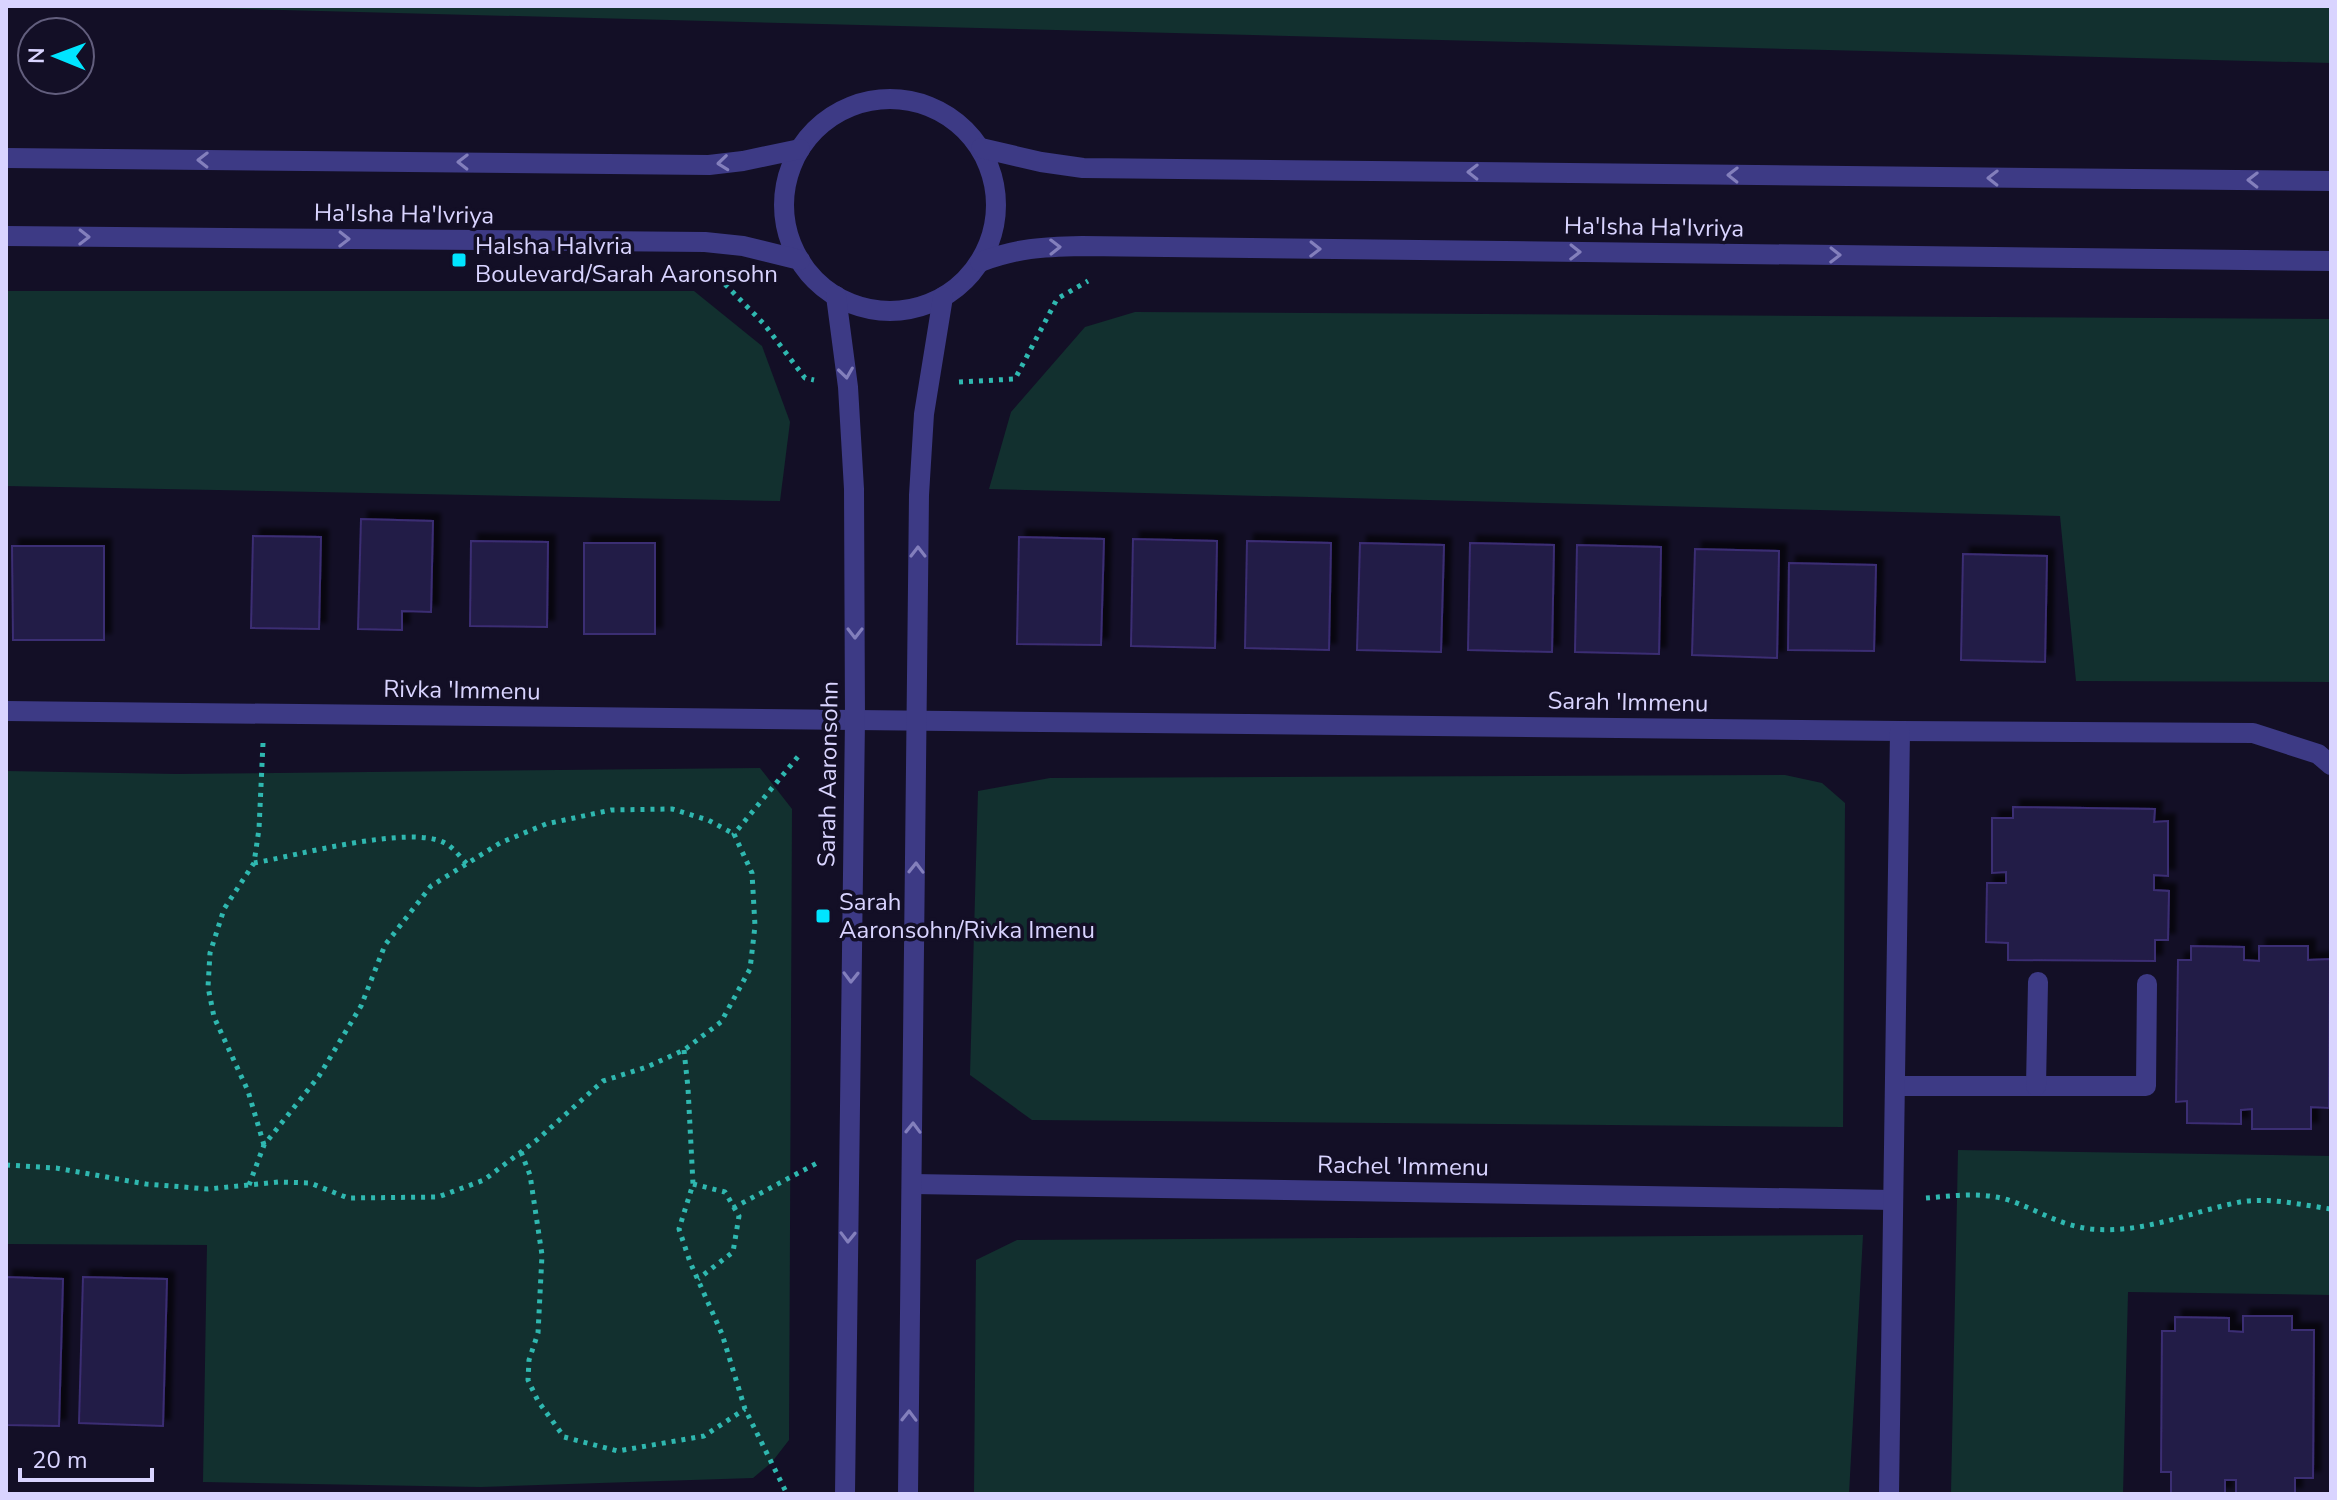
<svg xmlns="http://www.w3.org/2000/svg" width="2337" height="1500" font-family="'Nunito Sans',sans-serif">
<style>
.green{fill:#12302f}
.building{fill:#241b47;stroke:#3b2d73;stroke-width:2;filter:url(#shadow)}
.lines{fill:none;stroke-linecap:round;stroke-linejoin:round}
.path{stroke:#2fb8b0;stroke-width:5;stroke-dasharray:4 6;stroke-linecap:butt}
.service{stroke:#3d3a85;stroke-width:20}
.minor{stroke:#3d3a85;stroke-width:20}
.tertiary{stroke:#3d3a85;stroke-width:20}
.oneway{stroke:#837fbc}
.poi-dot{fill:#00e5ff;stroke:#130f26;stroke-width:3}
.labels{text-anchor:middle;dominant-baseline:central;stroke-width:7;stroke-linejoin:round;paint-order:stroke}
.street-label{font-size:24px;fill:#d9d4ff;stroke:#130f26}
.poi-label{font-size:24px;fill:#d9d4ff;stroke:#130f26;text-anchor:start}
</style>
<defs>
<filter id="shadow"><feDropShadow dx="7" dy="-7" stdDeviation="2" flood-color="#0009"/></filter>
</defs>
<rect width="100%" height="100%" fill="#130f26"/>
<g class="green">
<path d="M 128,6 L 2331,6 L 2331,63 Z"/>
<path d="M 6,291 L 694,291 L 762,346 L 790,422 L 780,501 L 6,486 Z"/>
<path d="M 1135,312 L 2331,319 L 2331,682 L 2076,681 L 2060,516 L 989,489 L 1011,412 L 1085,327 Z"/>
<path d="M 760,768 L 792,809 L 789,1440 L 772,1462 L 753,1478 L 481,1487 L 203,1482 L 207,1245 L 6,1244 L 6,771 L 176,774 Z"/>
<path d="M 1785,775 L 1822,783 L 1845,803 L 1843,1127 L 1032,1120 L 970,1075 L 978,791 L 1050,778 Z"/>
<path d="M 1958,1150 L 2331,1156 L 2331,1295 L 2128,1292 L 2123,1494 L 1951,1494 Z"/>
<path d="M 1863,1235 L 1849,1494 L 974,1494 L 976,1260 L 1017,1240 Z"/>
</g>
<g class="building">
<path d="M 361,519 L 433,521 L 431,612 L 402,611 L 402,630 L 358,629 Z"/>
<path d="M 253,536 L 321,537 L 319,629 L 251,628 Z"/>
<path d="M 1019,537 L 1104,539 L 1101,645 L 1017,644 Z"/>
<path d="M 1133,539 L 1217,541 L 1215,648 L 1131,646 Z"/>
<path d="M 471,541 L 548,542 L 547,627 L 470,626 Z"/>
<path d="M 1247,541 L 1331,543 L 1329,650 L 1245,648 Z"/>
<rect x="584" y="543" width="71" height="91"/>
<path d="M 1360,543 L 1444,545 L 1441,652 L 1357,650 Z"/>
<path d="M 1470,543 L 1554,545 L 1552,652 L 1468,650 Z"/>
<path d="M 1577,545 L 1661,547 L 1659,654 L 1575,652 Z"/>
<path d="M 12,546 L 104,546 L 104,640 L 13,640 Z"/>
<path d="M 1695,549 L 1779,551 L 1777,658 L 1692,655 Z"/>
<path d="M 1963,554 L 2047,556 L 2045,662 L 1961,660 Z"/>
<path d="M 1789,563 L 1876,565 L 1874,651 L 1788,650 Z"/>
<path d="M 2013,807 L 2155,809 L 2154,822 L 2168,821 L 2168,876 L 2154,875 L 2154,890 L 2169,891 L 2168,940 L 2155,940 L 2155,961 L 2008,960 L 2008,943 L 1986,942 L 1987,883 L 2006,883 L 2006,872 L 1992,873 L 1992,818 L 2013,818 Z"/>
<path d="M 2191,946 L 2244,947 L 2244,960 L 2259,961 L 2259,946 L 2308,946 L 2308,960 L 2330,959 L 2329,1108 L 2311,1107 L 2311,1129 L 2252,1129 L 2252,1109 L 2241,1110 L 2241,1124 L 2187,1123 L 2187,1101 L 2176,1102 L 2178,960 L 2191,960 Z"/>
<path d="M 6,1277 L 63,1279 L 59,1426 L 6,1425 Z"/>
<path d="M 83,1277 L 167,1279 L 163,1426 L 79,1423 Z"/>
<path d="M 2243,1316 L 2292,1316 L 2292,1330 L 2314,1330 L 2313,1478 L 2295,1478 L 2295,1494 L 2236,1494 L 2236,1480 L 2225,1480 L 2225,1494 L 2171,1494 L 2171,1472 L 2161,1472 L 2162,1331 L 2175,1331 L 2175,1317 L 2229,1318 L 2229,1331 L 2243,1332 Z"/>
</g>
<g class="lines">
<g class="path">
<path d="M 718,277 L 764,324 L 805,378 L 814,380"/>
<path d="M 959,382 L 1015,379 L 1057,299 L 1088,281"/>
<path d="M 263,743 L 259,829 L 254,863 L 224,909 L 210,953 L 208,987 L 214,1017 L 248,1091 L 264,1145"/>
<path d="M 254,863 C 295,856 410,824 445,843 C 453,847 461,858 467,864"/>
<path d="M 684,1050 L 688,1088 L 693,1184 L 679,1229 L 690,1262 L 722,1334 L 745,1409 L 787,1494"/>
<path d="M 521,1152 L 530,1175 L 542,1255 L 538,1333 L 529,1360 L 528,1380 L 538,1401 L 564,1437 L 618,1451 L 704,1436 L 745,1409"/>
<path d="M 6,1165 L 56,1168 L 146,1184 L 208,1189 L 278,1182 L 310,1183 L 348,1198 L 438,1197 L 484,1180 L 538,1139 L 603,1081 L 647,1067 L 684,1050 L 721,1022 L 750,969 L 755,926 L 752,873 L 734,834 L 801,753"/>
<path d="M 693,1184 L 725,1192 L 739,1216 L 733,1252 L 698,1279"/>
<path d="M 249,1185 L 264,1145 L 319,1076 L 361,1006 L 385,945 L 431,886 L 500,843 L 546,824 L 611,810 L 672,809 L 708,820 L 734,834"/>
<path d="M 1926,1198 C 1952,1196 1979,1192 2005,1199 C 2035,1208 2057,1225 2091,1229 C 2143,1234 2190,1212 2240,1202 C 2269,1197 2302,1205 2331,1209"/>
<path d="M 733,1208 L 817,1163"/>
</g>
<g class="service">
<path d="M 1895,1086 L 2146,1086 L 2147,984"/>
<path d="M 2036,1086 L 2038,982"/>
</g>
<g class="minor">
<path d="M 6,711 L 1900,731 L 2253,733 L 2318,754 L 2331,765"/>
<path d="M 913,1184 L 1893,1200"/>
<path d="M 1889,1494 L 1900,731"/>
</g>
<g class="tertiary">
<circle cx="890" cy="205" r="106"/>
<path d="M 981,148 L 1041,162 L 1083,168 L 2331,181"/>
<path d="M 6,158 L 709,165 L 743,161 L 800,149"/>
<path d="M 6,236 L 705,242 L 743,246 L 800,260"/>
<path d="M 980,262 C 1018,248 1041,247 1082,246 L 2331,261"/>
<path d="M 836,296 L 848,387 L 854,489 L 855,719 L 845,1494"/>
<path d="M 908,1494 L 919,495 L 924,414 L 943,297"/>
</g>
</g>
<defs><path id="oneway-chevron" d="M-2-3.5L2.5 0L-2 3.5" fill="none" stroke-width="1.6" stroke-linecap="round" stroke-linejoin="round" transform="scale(2)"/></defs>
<g class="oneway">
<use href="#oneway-chevron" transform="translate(203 160) rotate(-179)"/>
<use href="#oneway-chevron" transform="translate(463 162) rotate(-179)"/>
<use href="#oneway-chevron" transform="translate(723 163) rotate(174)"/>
<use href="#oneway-chevron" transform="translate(1473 172) rotate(-179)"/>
<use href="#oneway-chevron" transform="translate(1733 175) rotate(-179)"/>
<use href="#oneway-chevron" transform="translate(1993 178) rotate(-179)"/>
<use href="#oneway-chevron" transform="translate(2253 180) rotate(-179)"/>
<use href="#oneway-chevron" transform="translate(84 237) rotate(1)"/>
<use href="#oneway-chevron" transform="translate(344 239) rotate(1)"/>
<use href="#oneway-chevron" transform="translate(1055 247) rotate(-1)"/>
<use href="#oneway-chevron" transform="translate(1315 249) rotate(1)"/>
<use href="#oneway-chevron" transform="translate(1575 252) rotate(1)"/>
<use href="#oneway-chevron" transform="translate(1835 255) rotate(1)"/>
<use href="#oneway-chevron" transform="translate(846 373) rotate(82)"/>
<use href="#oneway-chevron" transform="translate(918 552) rotate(-90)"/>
<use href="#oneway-chevron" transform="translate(855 633) rotate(90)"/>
<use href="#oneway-chevron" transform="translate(916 868) rotate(-89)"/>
<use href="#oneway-chevron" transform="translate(851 977) rotate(91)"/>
<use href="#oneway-chevron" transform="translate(913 1128) rotate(-89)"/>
<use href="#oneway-chevron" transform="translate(848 1237) rotate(91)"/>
<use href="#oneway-chevron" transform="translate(909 1416) rotate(-89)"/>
</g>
<g class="poi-dot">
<rect x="451" y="252" width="16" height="16" rx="4"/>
<rect x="815" y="908" width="16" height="16" rx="4"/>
</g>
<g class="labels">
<g class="street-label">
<text transform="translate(404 214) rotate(1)">Ha'Isha Ha'Ivriya</text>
<text transform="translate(1654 227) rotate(1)">Ha'Isha Ha'Ivriya</text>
<text transform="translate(462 690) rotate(1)">Rivka 'Immenu</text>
<text transform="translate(1628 702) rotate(1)">Sarah 'Immenu</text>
<text transform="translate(828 774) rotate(-89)">Sarah Aaronsohn</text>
<text transform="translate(1403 1166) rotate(1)">Rachel 'Immenu</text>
</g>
<g class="poi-label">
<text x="475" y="246">HaIsha HaIvria<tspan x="475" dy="28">Boulevard/Sarah Aaronsohn</tspan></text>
<text x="839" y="902">Sarah<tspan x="839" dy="28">Aaronsohn/Rivka Imenu</tspan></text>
</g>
</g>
<rect width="2337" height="1500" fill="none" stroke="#d9d4ff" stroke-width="16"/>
<g transform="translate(56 56) rotate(271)"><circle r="38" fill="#130f26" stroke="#625e7d" stroke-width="2"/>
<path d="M0-6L14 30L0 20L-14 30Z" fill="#00e5ff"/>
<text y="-12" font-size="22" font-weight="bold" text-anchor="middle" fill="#d9d4ff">N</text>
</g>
<path d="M20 1468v12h132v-12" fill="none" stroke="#d9d4ff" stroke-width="4"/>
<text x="32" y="1468" font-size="24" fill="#d9d4ff" stroke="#130f26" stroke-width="6" paint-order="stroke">20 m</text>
</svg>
